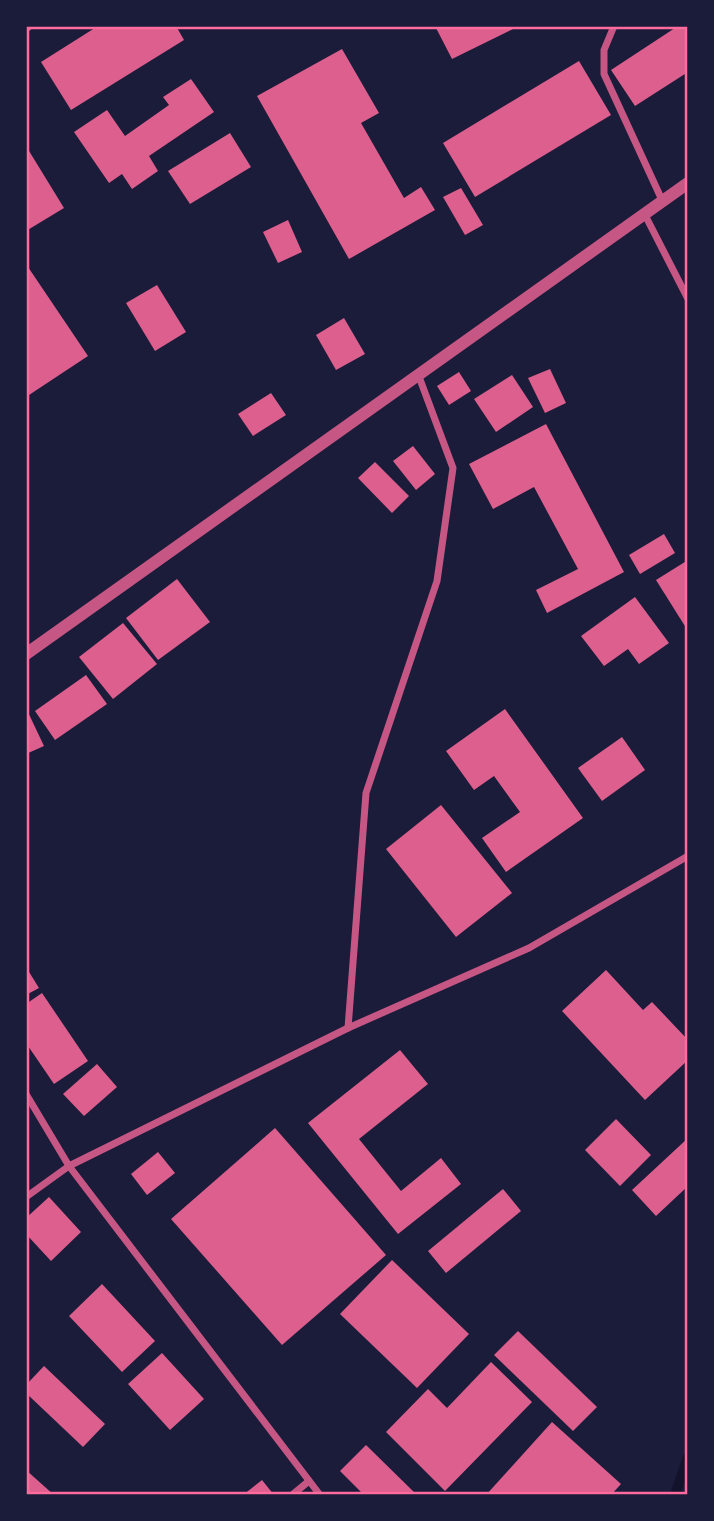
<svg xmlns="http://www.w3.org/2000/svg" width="714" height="1521" font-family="'Source Sans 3',sans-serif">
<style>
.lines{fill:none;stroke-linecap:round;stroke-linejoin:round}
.stream{stroke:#12122b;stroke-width:10}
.building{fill:#dd5f8e}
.minor{stroke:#c65784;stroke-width:7}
.tertiary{stroke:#c65784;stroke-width:12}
.neatline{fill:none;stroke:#ff6b9d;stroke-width:2.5}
</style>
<rect width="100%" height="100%" fill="#1b1b3a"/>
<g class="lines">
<path class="stream" d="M 675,1495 L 688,1457"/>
</g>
<g class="building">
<path d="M 98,26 L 176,26 L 184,40 L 71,110 L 41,62 Z"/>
<path d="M 435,26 L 519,26 L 452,59 Z"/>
<path d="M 678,26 L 688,26 L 688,72 L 635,106 L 611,70 Z"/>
<path d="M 342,49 L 379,113 L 361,123 L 404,198 L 421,187 L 435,210 L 349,259 L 257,96 Z"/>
<path d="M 579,61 L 611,115 L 475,197 L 443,143 Z"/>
<path d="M 191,79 L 214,112 L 149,156 L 158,171 L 132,189 L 122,174 L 109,183 L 74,132 L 107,110 L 125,136 L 169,105 L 163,97 Z"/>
<path d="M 230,133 L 251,167 L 190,204 L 168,171 Z"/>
<path d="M 26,146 L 64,208 L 26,231 Z"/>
<path d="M 461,188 L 483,225 L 465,235 L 443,197 Z"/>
<path d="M 288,220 L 302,252 L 278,263 L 263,232 Z"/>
<path d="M 26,264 L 88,356 L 26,397 Z"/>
<path d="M 157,285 L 186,332 L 155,351 L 126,303 Z"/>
<path d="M 344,318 L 365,354 L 336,370 L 316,335 Z"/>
<path d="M 550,369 L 566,403 L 545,413 L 528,378 Z"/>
<path d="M 459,372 L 471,391 L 449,405 L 437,386 Z"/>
<path d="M 512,375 L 533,407 L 496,432 L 474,399 Z"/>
<path d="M 271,393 L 286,415 L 253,436 L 238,414 Z"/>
<path d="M 546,424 L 624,572 L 547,613 L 536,590 L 578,569 L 534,487 L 493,509 L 469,464 Z"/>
<path d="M 413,446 L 435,474 L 416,490 L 393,461 Z"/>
<path d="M 375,462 L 409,496 L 392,513 L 358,478 Z"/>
<path d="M 664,534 L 675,553 L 640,574 L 629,555 Z"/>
<path d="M 688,560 L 688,631 L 656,580 Z"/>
<path d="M 177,579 L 210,622 L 158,660 L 126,618 Z"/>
<path d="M 635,597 L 669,643 L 639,664 L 628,649 L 604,666 L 581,636 Z"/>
<path d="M 123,623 L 157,664 L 113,699 L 79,657 Z"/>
<path d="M 86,675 L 107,704 L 55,740 L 35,711 Z"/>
<path d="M 26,708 L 44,746 L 26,754 Z"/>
<path d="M 505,709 L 583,818 L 506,872 L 482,838 L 520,812 L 494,776 L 474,790 L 446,751 Z"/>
<path d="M 622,737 L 645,770 L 602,801 L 578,768 Z"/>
<path d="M 441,805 L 512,893 L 456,937 L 386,849 Z"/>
<path d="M 26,967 L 39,988 L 26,995 Z"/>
<path d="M 606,970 L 643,1010 L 652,1002 L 688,1040 L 688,1060 L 645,1100 L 562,1011 Z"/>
<path d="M 42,993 L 88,1061 L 54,1084 L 26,1043 L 26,1004 Z"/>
<path d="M 400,1050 L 428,1084 L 359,1139 L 401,1191 L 441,1158 L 461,1184 L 398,1234 L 308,1123 Z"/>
<path d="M 97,1064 L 117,1087 L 84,1116 L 63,1094 Z"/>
<path d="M 616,1119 L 651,1155 L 620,1186 L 585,1150 Z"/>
<path d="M 275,1128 L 386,1255 L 282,1345 L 171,1219 Z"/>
<path d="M 688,1138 L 688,1186 L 656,1216 L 632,1190 Z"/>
<path d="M 158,1152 L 175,1173 L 147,1195 L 131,1174 Z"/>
<path d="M 503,1189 L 521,1211 L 446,1273 L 428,1251 Z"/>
<path d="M 49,1197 L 81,1232 L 51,1261 L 26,1234 L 26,1218 Z"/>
<path d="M 392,1260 L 469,1334 L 417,1388 L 340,1314 Z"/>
<path d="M 102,1284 L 155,1341 L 122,1372 L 69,1316 Z"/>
<path d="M 518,1331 L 597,1407 L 573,1431 L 494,1355 Z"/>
<path d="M 162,1353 L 204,1399 L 170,1430 L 128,1384 Z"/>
<path d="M 491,1362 L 532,1402 L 445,1491 L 386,1432 L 428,1389 L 447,1408 Z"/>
<path d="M 44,1366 L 105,1424 L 83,1447 L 26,1393 L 26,1385 Z"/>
<path d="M 552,1422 L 621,1484 L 611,1495 L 486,1495 Z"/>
<path d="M 366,1445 L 417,1495 L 364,1495 L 340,1471 Z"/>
<path d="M 26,1470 L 54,1495 L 26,1495 Z"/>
<path d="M 262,1480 L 274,1495 L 243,1495 Z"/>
</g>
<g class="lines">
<g class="minor">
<path d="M 614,26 L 604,50 L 604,74 L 662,200"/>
<path d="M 26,29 L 30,26"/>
<path d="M 644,213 L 688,299"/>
<path d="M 348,1028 L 366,793 L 437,581 L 453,468 L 418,374"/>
<path d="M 26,1094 L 69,1166 L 320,1495"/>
<path d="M 26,1197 L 69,1166 L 348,1028 L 529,948 L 688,856"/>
<path d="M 292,1495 L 309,1481"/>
</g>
<path class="tertiary" d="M 26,654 L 688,183"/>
</g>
<rect width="714" height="1521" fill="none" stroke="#1b1b3a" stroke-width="56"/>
<rect x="28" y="28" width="658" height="1465" class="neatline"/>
</svg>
